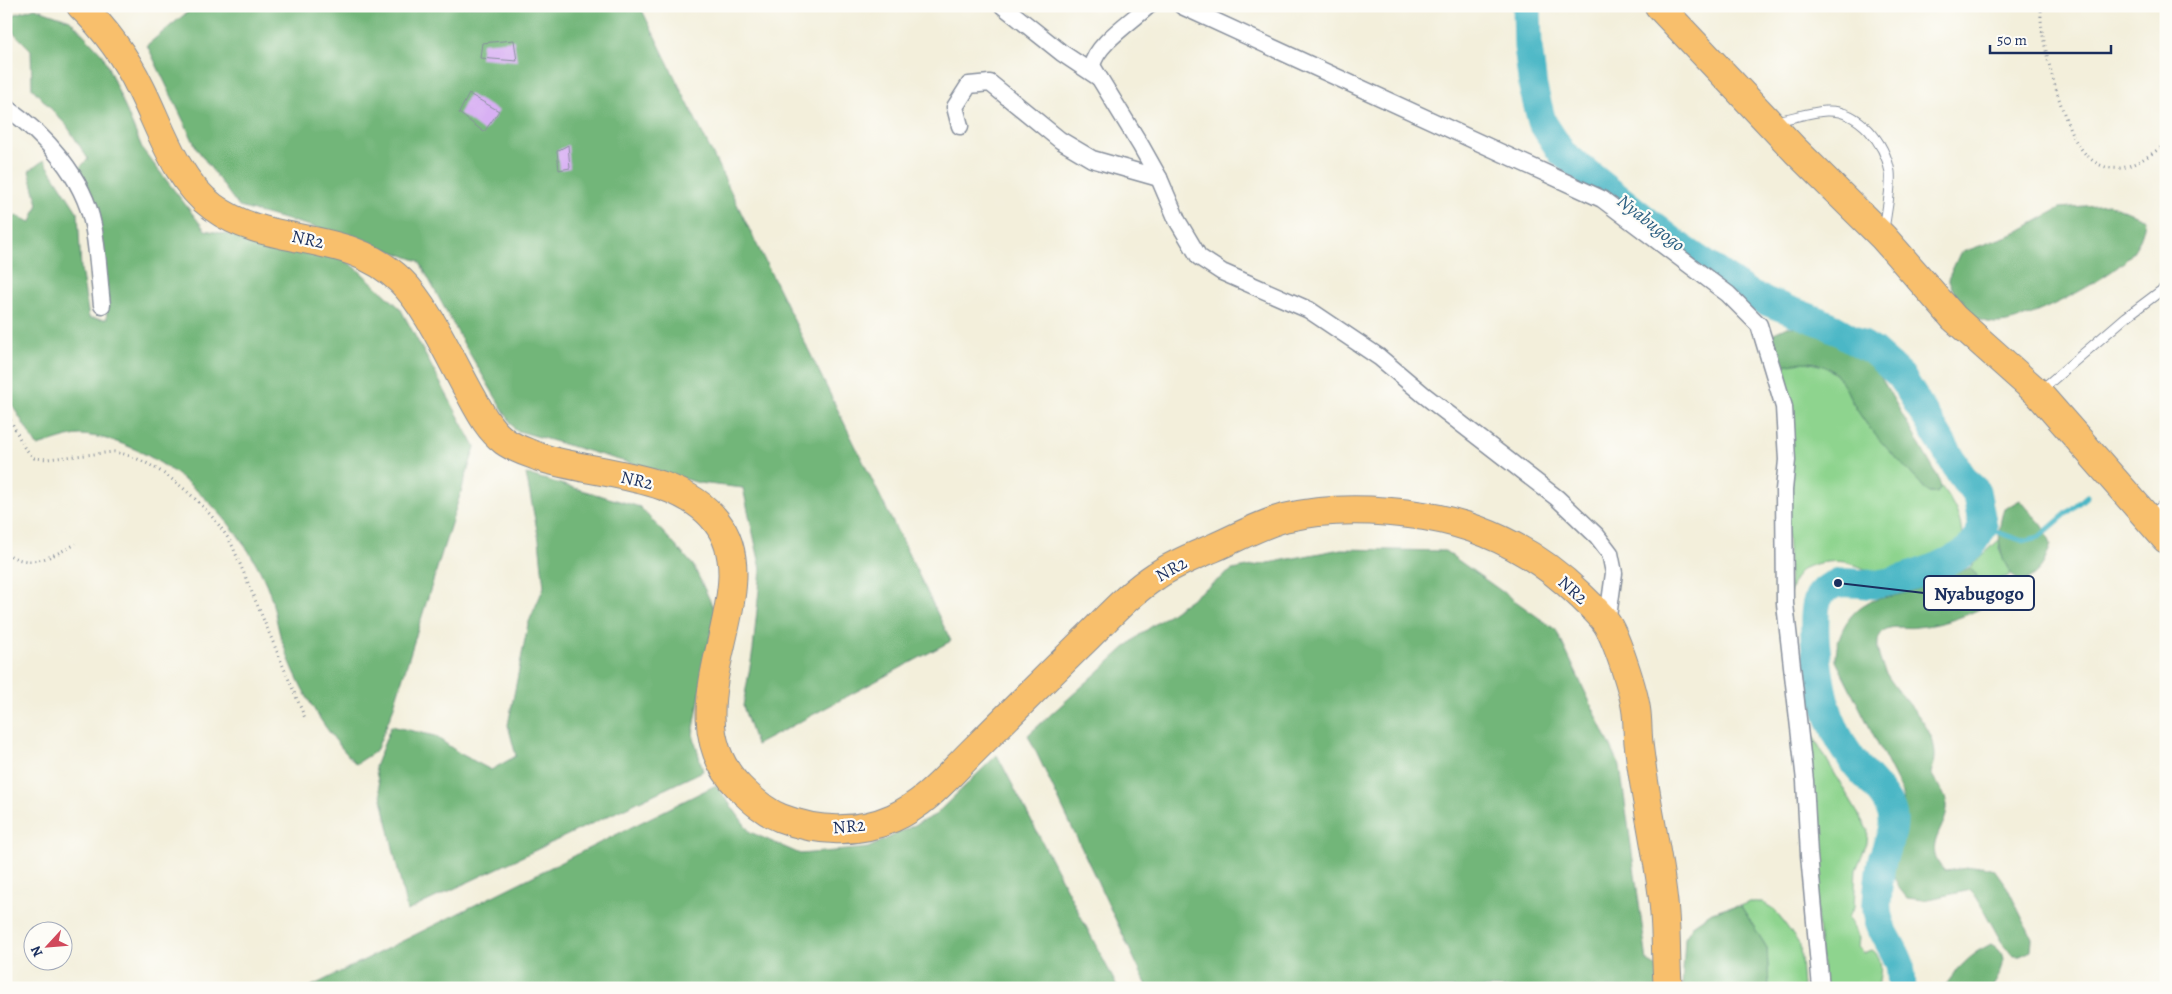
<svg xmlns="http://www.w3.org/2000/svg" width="2172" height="994" font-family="Alegreya,serif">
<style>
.green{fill:#8ed48e;stroke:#548276}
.forest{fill:#72b679;stroke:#46726c}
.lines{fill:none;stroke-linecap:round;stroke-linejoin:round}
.stream{stroke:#4bb7c6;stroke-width:5}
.river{stroke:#4bb7c6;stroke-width:29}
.building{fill:#d8b0f3}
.lane-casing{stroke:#878f9c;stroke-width:11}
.street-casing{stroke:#878f9c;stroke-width:19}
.highway-casing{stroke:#878f9c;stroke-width:30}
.path{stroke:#878f9c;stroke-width:3;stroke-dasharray:1 4;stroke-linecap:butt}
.lane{stroke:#fff;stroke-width:9}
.street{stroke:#fff;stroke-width:16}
.highway{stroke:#f8bf6c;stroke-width:28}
.labels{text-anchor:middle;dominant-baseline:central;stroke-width:4.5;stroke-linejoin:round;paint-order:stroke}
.street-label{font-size:18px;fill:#1b2f5e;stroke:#fdfcf7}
.water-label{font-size:19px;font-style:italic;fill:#2c5f82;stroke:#fdfcf7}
.leader{fill:none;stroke:#1b2f5e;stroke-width:2}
.callout-dot{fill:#1b2f5e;stroke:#fdfcf7;stroke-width:2}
.callout{fill:#fdfcf7;stroke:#1b2f5e;stroke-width:2}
.callout-label{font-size:19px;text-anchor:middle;font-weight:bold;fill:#1b2f5e}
</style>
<rect width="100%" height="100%" fill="#fdfcf7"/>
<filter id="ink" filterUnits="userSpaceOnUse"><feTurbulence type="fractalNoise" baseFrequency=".02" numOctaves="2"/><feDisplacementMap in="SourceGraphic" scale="10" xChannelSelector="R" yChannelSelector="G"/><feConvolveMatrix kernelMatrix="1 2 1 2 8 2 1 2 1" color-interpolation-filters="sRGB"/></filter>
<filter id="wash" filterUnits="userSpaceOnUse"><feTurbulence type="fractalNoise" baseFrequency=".0096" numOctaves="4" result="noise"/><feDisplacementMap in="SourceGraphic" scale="20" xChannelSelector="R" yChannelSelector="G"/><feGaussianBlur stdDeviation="1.12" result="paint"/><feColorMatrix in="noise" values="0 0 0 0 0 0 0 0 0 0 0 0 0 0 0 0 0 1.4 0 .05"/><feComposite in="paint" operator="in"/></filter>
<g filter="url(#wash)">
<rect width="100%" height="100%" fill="#f3efdb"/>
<g class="green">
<path d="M 1801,361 L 1824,366 L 1842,379 L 1852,402 L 1865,422 L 1929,493 L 1937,493 L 1941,486 C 1954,504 1962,518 1962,540 C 1945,557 1905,573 1881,573 C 1869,573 1857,564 1845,562 C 1833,560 1809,563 1800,571 C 1795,575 1793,586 1790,592 L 1779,366 Z"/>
<path d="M 2000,539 L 1999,549 L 2011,575 L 1981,587 L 1976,574 L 1969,568 Z"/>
<path d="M 1792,652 L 1810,675 L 1804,693 L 1812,734 L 1868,831 L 1867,843 L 1856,870 L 1854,907 L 1848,917 L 1859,938 L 1858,947 L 1864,953 L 1872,950 C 1885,958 1880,974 1878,988 L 1824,988 Z"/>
<path d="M 1749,902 L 1762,902 L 1775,910 L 1800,945 L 1803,988 L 1769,988 L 1767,948 L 1741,906 Z"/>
</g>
<g class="forest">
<path d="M 195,6 L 640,6 L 951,641 L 756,745 L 743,706 L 753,650 L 761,569 L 743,488 L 699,483 L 515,430 L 464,344 L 419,261 L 348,236 L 239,207 L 197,149 L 147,45 Z"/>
<path d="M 35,8 L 70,20 L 103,55 L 143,150 L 205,230 L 266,242 L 316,239 L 356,268 L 400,308 L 475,447 L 392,712 L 376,751 L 356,764 C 320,726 297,685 280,635 C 276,620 274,605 269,591 C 243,521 158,439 81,435 C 68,435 50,443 37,446 L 6,395 L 6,212 L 31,222 L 38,204 L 29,171 L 44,160 L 78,213 L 81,269 L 89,318 L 107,319 L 103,267 L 76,171 L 88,159 L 67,126 L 32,88 L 31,50 L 6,25 L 6,17 Z"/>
<path d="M 2109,204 L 2145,219 C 2144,233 2138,246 2129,257 C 2110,278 2023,325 1996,323 C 1990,323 1978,320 1973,317 C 1960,308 1955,294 1948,279 L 1960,253 L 2016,233 L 2060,208 Z"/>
<path d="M 1787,327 L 1813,327 L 1830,333 L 1875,367 L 1938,477 L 1941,486 L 1937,493 L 1929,493 C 1904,464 1870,436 1852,401 C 1845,387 1840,373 1824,366 C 1810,359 1794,363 1779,366 L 1769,343 L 1774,333 Z"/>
<path d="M 526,474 L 640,507 L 693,565 L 715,611 L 693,734 L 703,771 L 407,911 L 375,767 L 391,726 L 435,736 L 459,753 L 491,770 L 516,756 L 508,725 L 528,624 L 544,587 L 539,540 Z"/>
<path d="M 2020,500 L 2043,526 L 2051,544 C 2044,565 2041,572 2021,583 C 1998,565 1995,535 2004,509 Z"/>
<path d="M 1341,549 L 1445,551 L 1556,630 L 1620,766 L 1647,961 L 1666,972 L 1668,988 L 1148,988 L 1028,735 L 1138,636 L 1232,570 Z"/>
<path d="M 1969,568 L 1976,574 L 1985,606 C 1965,617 1940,625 1917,627 C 1908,629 1895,625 1887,629 C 1882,631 1879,636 1878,641 C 1873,685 1938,715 1935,758 C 1935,763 1932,768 1931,773 C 1936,783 1946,794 1947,805 C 1949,828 1919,846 1945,871 L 1982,866 L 1994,869 L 2007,887 L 2032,938 L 2031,951 L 2020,956 L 2013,956 L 2001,941 L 1977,898 L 1971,890 L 1924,900 L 1907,898 L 1899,888 L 1888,863 C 1897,839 1905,820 1903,793 L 1836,661 C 1835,640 1846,614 1867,603 C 1879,597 1895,597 1908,592 C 1929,585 1948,576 1969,568 Z"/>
<path d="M 997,755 L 1118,988 L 308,988 L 716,785 L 750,832 L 800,854 L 868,848 L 935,815 Z"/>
<path d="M 1741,906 L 1767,948 L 1769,988 L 1682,988 L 1685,938 L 1694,924 L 1712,912 L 1727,907 Z"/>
<path d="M 1991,944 C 2012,955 2001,973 1992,988 L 1944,988 C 1956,969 1971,954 1991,944 Z"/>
</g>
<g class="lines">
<path class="stream" d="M 1983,527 L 2023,541 L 2039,537 L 2087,496"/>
<path class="river" d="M 1527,6 L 1528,47 L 1533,87 L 1542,122 L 1562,153 L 1680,247 L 1752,296 L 1826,324 L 1873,351 L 1901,376 L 1965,481 L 1976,491 L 1983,527 C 1979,533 1976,541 1971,546 C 1958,563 1899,581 1878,584 C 1857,586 1837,575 1821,594 C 1813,603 1815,627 1815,638 C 1819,685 1825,723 1854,762 C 1866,778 1883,791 1891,810 C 1898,827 1886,845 1882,861 C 1879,874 1878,889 1877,902 C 1875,926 1891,941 1899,962 C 1902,969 1901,980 1902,988"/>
</g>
<g id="blocks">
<g class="building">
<path d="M 514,40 L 517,61 L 480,58 L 482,43 Z"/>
<path d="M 469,94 L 499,111 L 484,132 L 459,113 Z"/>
<path d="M 568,145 L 570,168 L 559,170 L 557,151 Z"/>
</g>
</g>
</g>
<g filter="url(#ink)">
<use href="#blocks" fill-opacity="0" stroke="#878f9c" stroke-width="1"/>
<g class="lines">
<defs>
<g id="lane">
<path d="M 1774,121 C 1791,119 1809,112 1826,111 C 1859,109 1885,143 1890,172 C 1892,187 1886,214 1884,230"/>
<path d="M 2040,391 L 2126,317 L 2166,287"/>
<path d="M 2149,517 L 2166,502"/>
</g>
<g id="street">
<path d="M 1003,6 L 1062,53 L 1098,77"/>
<path d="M 1148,6 C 1131,22 1096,44 1092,66 L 1141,146 L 1159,178 L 1177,220 L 1199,257 L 1222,272 L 1309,310 L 1379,357 L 1424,395 L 1557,498 L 1597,536 L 1610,553 L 1614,573 L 1607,624"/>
<path d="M 1182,6 L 1602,199 L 1728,294 L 1759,325 L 1784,407 L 1787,460 L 1784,490 L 1785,604 L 1805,781 L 1809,855 L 1821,988"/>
<path d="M 6,107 C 45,135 83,176 93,225 C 98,251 99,279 102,305"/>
<path d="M 960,126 L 955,107 L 969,85 L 990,83 L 1060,140 L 1092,159 L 1159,178"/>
</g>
<g id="highway">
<path d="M 81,6 C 105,29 126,58 141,89 C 161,129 176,180 213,207 C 269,249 346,227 401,281 C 427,306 449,356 468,390 C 478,408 487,428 504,441 C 515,449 527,452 539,457 C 594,475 679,473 716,521 C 772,592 661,709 740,788 C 752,800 765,812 781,818 C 817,832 857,834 893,818 C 926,803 946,778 971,753 C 1010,714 1049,675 1089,636 C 1110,615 1131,592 1156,576 C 1173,564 1194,556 1213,548 C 1236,538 1259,525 1284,518 C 1329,507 1379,509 1424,516 C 1485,526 1537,553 1581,596 C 1589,604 1601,614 1607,624 C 1617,640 1633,689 1636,709 C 1638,721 1637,734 1639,747 C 1645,798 1657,848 1663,898 C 1667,928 1665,958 1668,988"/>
<path d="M 1659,6 L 1796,151 L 1883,237 L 1954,318 L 2038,393 L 2166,539"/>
</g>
</defs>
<use href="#lane" class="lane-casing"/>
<use href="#street" class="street-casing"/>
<use href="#highway" class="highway-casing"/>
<g class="path">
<path d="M 2042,6 C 2035,27 2063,118 2074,138 C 2082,152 2094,166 2111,168 C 2130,171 2151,154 2166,144"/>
<path d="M 6,411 L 24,447 L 34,458 L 47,459 L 114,452 C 157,458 212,508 232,545 L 305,718"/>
<path d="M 6,553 C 31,570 52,556 76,544"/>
</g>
<use href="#lane" class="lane"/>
<use href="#street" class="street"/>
<use href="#highway" class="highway"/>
</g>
</g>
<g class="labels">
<g class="street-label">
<text transform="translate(308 239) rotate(12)">NR2</text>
<text transform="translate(637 480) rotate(13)">NR2</text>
<text transform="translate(1171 569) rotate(-29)">NR2</text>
<text transform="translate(1573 590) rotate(42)">NR2</text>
<text transform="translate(849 826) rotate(-5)">NR2</text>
</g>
<g class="water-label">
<text transform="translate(1651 223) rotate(38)">Nyabugogo</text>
</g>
</g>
<path class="leader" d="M1838 583L1924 593"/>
<circle class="callout-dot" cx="1838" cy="583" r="5"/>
<rect class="callout" x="1924" y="576" width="110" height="34" rx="5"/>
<g class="callout-label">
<text x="1979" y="600">Nyabugogo</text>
</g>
<rect width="2172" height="994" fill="none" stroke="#fdfcf7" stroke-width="25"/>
<g transform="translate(48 946) rotate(244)"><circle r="24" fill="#fdfcf7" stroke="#a3aaba"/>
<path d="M0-4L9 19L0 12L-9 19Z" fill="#d1495b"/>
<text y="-8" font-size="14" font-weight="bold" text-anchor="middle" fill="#1b2f5e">N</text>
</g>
<path d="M1990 45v8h121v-8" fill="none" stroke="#1b2f5e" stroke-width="2.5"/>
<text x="1997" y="45" font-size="15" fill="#1b2f5e" stroke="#fdfcf7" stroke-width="4" paint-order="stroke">50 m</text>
</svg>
